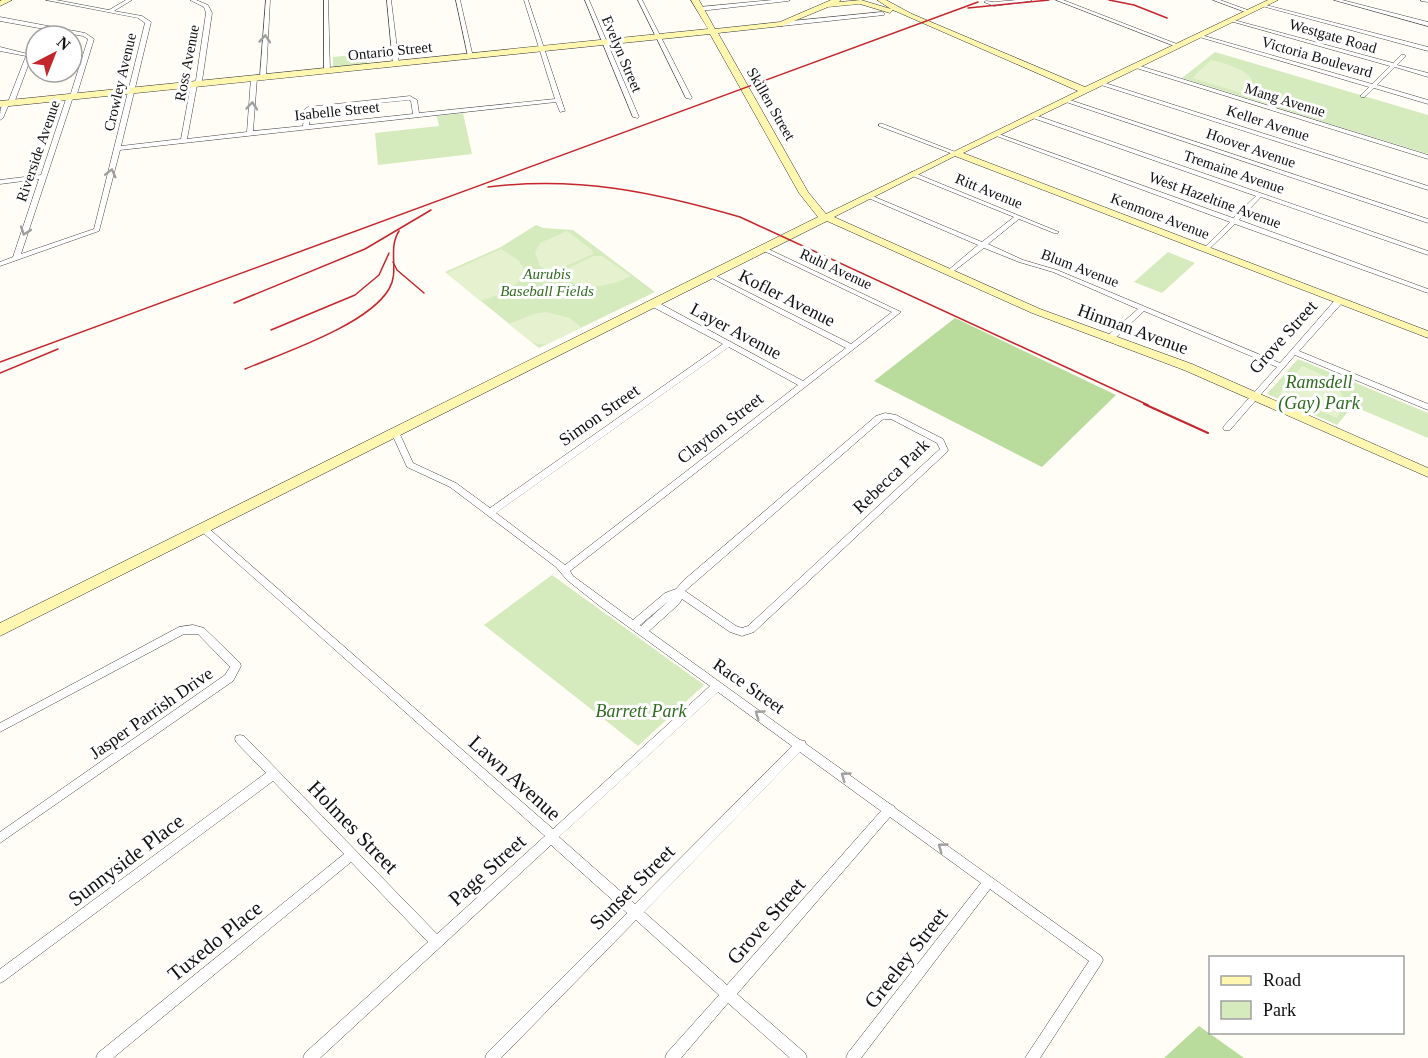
<svg xmlns="http://www.w3.org/2000/svg" width="1428" height="1058" font-family="'Times New Roman',serif">
<style>
.green{fill:#d5ebbd}
.forest{fill:#b9dc9c}
.pitch{fill:#e6f2cf}
.lines{fill:none;stroke-linecap:round;stroke-linejoin:round}
.street-casing{stroke:#444;stroke-width:1}
.secondary-casing{stroke:#333;stroke-width:1}
.street{fill:#fff;fill-rule:evenodd}
.secondary{fill:#fff6b0;fill-rule:evenodd}
.rail-far1{stroke:#c4262e;stroke-width:1.5}
.rail{stroke:#c4262e;stroke-width:2}
.oneway{stroke:#a0a0a0}
.labels{text-anchor:middle;dominant-baseline:central;stroke-width:6;stroke-linejoin:round;paint-order:stroke}
.far-street-label{font-size:15px;fill:#111;stroke:#fff}
.far-park-label{font-size:15px;font-style:italic;fill:#2f6b1f;stroke:#fff}
.street-label{font-size:18px;fill:#111;stroke:#fff}
.park-label{font-size:18px;font-style:italic;fill:#2f6b1f;stroke:#fff}
.near-street-label{font-size:21px;fill:#111;stroke:#fff}
</style>
<rect width="100%" height="100%" fill="#fffdf5"/>
<g class="green">
<path d="M 1215,52 L 1428,115 L 1428,154 L 1182,78 Z"/>
<path d="M 366,54 L 367,64 L 333,67 L 333,57 Z"/>
<path d="M 463,113 L 472,154 L 378,165 L 375,133 L 439,126 L 437,116 Z"/>
<path d="M 536,225 L 543,228 L 573,230 L 655,292 L 539,348 L 445,272 L 501,247 Z"/>
<path d="M 1168,252 L 1195,263 L 1162,293 L 1134,282 Z"/>
<path d="M 1298,359 L 1428,413 L 1428,438 L 1353,406 L 1337,425 L 1267,394 Z"/>
<path d="M 552,575 L 704,685 L 638,746 L 484,625 Z"/>
</g>
<g class="forest">
<path d="M 955,318 L 1116,395 L 1042,467 L 874,381 Z"/>
<path d="M 1199,1026 L 1244,1058 L 1164,1058 Z"/>
</g>
<g class="pitch">
<path d="M 1211,60 C 1227,64 1266,73 1248,95 L 1192,78 Z"/>
<path d="M 567,231 L 592,250 L 593,254 L 550,273 L 540,266 L 535,253 L 540,243 Z"/>
<path d="M 501,249 L 518,260 L 527,272 C 515,289 499,295 480,301 L 447,273 Z"/>
<path d="M 594,256 L 602,256 L 631,276 C 604,290 580,289 554,275 Z"/>
<path d="M 546,312 L 570,318 L 581,327 C 541,347 544,354 509,324 L 534,314 Z"/>
<path d="M 1302,366 C 1319,373 1342,382 1344,403 L 1337,418 L 1281,394 L 1280,392 Z"/>
</g>
<g class="lines">
<defs>
<g id="street">
<path d="M 46,0 L 56,0 L 109,10 L 126,0 L 132,0 L 114,11 L 142,16 L 151,22 L 121,146 L 181,139 L 191,84 L 196,80 L 206,13 L 204,7 L 190,0 L 196,0 L 208,5 L 212,13 L 202,81 L 197,85 L 187,139 L 247,132 L 251,78 L 254,76 L 257,78 L 253,131 L 303,126 L 305,109 L 308,107 L 410,96 L 417,100 L 419,113 L 555,99 L 524,0 L 528,0 L 565,111 L 560,112 L 556,102 L 120,150 L 99,231 L 0,266 L 0,262 L 13,257 L 39,179 L 0,184 L 0,180 L 41,175 L 66,99 L 71,93 L 88,39 L 83,36 L 0,21 L 0,17 L 85,33 L 94,39 L 77,94 L 72,100 L 21,254 L 94,229 L 145,23 L 138,18 ZM 409,100 L 411,101 L 413,114 L 309,125 L 311,110 Z"/>
<path d="M 266,0 L 270,0 L 266,77 L 263,79 L 260,77 Z"/>
<path d="M 324,0 L 328,0 L 330,71 L 327,73 L 324,71 Z"/>
<path d="M 387,0 L 391,0 L 399,64 L 396,66 L 393,64 Z"/>
<path d="M 456,0 L 460,0 L 473,57 L 468,56 Z"/>
<path d="M 585,0 L 589,0 L 639,117 L 638,118 L 633,117 Z"/>
<path d="M 638,0 L 642,0 L 692,98 L 691,99 L 686,98 Z"/>
<path d="M 773,0 L 790,0 L 788,1 L 700,11 L 697,9 L 700,7 Z"/>
<path d="M 1017,0 L 1032,0 L 1030,1 L 994,6 L 984,2 L 986,1 L 994,2 Z"/>
<path d="M 1056,0 L 1063,0 L 1182,46 L 1177,47 Z"/>
<path d="M 1213,0 L 1220,0 L 1253,12 L 1248,13 Z"/>
<path d="M 1334,0 L 1342,0 L 1428,22 L 1428,26 Z"/>
<path d="M 1421,0 L 1428,0 L 1428,2 L 1421,1 Z"/>
<path d="M 1262,4 L 1428,47 L 1428,51 L 1262,6 Z"/>
<path d="M 882,12 L 884,13 L 884,15 L 782,26 L 779,24 L 782,22 Z"/>
<path d="M 1230,19 L 1393,63 L 1401,55 L 1405,55 L 1405,57 L 1397,65 L 1428,73 L 1428,77 L 1395,67 L 1377,85 L 1428,100 L 1428,104 L 1374,88 L 1365,97 L 1361,97 L 1361,95 L 1369,87 L 1196,36 L 1201,35 L 1372,84 L 1390,66 L 1230,21 Z"/>
<path d="M 0,47 L 32,55 L 14,103 L 11,105 L 9,104 L 3,118 L 0,120 C 0,113 0,104 6,101 L 8,102 L 26,56 L 0,51 Z"/>
<path d="M 1133,65 L 1137,65 L 1428,155 L 1428,159 L 1133,67 Z"/>
<path d="M 1098,82 L 1102,82 L 1428,186 L 1428,190 L 1098,84 Z"/>
<path d="M 1063,99 L 1067,99 L 1428,219 L 1428,223 L 1063,101 Z"/>
<path d="M 1032,114 L 1428,251 L 1428,255 L 1261,197 L 1239,220 L 1428,289 L 1428,293 L 1235,224 L 1208,250 L 1204,250 L 1204,248 L 1230,222 L 991,134 L 996,133 L 1233,218 L 1256,196 L 1030,117 L 1029,116 Z"/>
<path d="M 879,124 L 883,124 L 958,153 L 953,154 L 879,126 Z"/>
<path d="M 912,172 L 1059,232 L 1058,233 L 1054,233 L 1019,219 L 988,244 L 1023,260 L 1057,270 L 1280,363 L 1336,299 L 1342,299 L 1342,303 L 1299,351 L 1428,404 L 1428,410 L 1295,355 L 1230,430 L 1224,430 L 1223,428 L 1224,426 L 1277,367 L 1144,311 L 1112,341 L 1106,341 L 1106,337 L 1138,309 L 1053,272 L 1019,262 L 984,248 L 950,274 L 946,274 L 946,272 L 978,245 L 866,197 L 866,195 L 870,195 L 982,242 L 1014,217 L 910,175 L 909,174 Z"/>
<path d="M 764,247 L 901,312 L 570,571 L 573,576 L 633,620 L 665,593 L 676,589 L 684,580 L 876,416 L 885,413 L 896,415 L 943,439 L 948,450 L 947,452 L 754,632 L 742,636 L 730,632 L 682,599 L 679,604 L 649,631 L 800,740 L 805,741 L 806,744 L 890,804 L 894,806 L 895,808 L 1101,956 L 1103,960 L 1101,964 L 1040,1058 L 1025,1058 L 1089,961 L 990,889 L 861,1058 L 846,1058 L 848,1053 L 981,883 L 890,817 L 737,994 L 805,1053 L 807,1058 L 790,1058 L 728,1003 L 681,1058 L 665,1058 L 667,1053 L 719,995 L 636,920 L 501,1058 L 485,1058 L 487,1053 L 627,913 L 551,845 L 320,1058 L 303,1058 L 305,1053 L 428,942 L 351,862 L 113,1058 L 96,1058 L 98,1053 L 344,854 L 273,781 L 4,981 L 0,983 L 0,969 L 266,773 L 236,742 L 235,739 L 236,736 L 240,735 L 244,736 L 437,934 L 545,836 L 200,530 L 199,528 L 200,526 L 206,526 L 553,829 L 710,686 L 601,607 L 567,580 L 556,567 L 450,487 L 407,467 L 391,432 L 395,429 L 398,430 L 413,463 L 456,483 L 490,508 L 723,344 L 651,306 L 651,302 L 657,302 L 803,381 L 846,348 L 708,276 L 708,274 L 712,274 L 851,344 L 892,312 L 762,250 L 762,248 ZM 729,347 L 798,385 L 565,565 L 496,513 ZM 885,419 L 891,419 L 937,443 L 940,449 L 748,626 L 742,628 L 736,626 L 685,591 L 882,420 ZM 672,598 L 641,626 L 640,625 L 671,599 ZM 718,692 L 792,746 L 635,904 L 559,837 ZM 800,752 L 881,811 L 727,985 L 644,912 Z"/>
<path d="M 193,625 L 204,628 L 240,663 L 241,666 L 233,681 L 0,843 L 0,832 L 225,675 L 230,667 L 198,634 L 184,634 L 0,732 L 0,723 L 179,627 Z"/>
</g>
<g id="secondary">
<path d="M 2,0 L 12,0 L 0,6 L 0,1 Z"/>
<path d="M 691,0 L 699,0 L 715,29 L 780,22 L 831,0 L 841,0 L 839,2 L 861,0 L 891,9 L 877,0 L 886,0 L 912,14 L 1085,87 L 1268,0 L 1278,0 L 963,153 L 1428,331 L 1428,338 L 955,156 L 834,217 L 1040,309 L 1192,364 L 1428,468 L 1428,477 L 1184,370 L 1032,313 L 827,221 L 0,636 L 0,623 L 818,217 L 799,193 L 710,34 L 0,107 L 0,101 L 708,29 ZM 860,4 L 890,13 L 893,10 L 1078,91 L 826,214 L 808,192 L 718,33 L 782,26 L 828,7 Z"/>
</g>
</defs>
<use href="#street" class="street-casing"/>
<use href="#secondary" class="secondary-casing"/>
<use href="#street" class="street"/>
<use href="#secondary" class="secondary"/>
<g class="rail-far1">
<path d="M 1109,0 L 1134,5 L 1167,18"/>
<path d="M 968,8 L 1049,0"/>
<path d="M 488,187 C 578,176 654,192 740,217 L 1148,405"/>
<path d="M 393,262 L 397,270 L 424,293"/>
<path d="M 234,303 L 365,249 L 431,210"/>
<path d="M 271,330 L 355,295 L 379,275 L 389,253"/>
<path d="M 0,362 L 978,2"/>
<path d="M 245,369 C 283,353 368,325 389,289 C 400,271 387,250 399,231"/>
<path d="M 0,373 L 58,349"/>
</g>
<path class="rail" d="M 1144,404 L 1208,433"/>
</g>
<defs><path id="oneway-chevron" d="M-2-3.5L2.5 0L-2 3.5" fill="none" stroke-width="1.6" stroke-linecap="round" stroke-linejoin="round" transform="scale(1.5)"/></defs>
<g class="oneway">
<use href="#oneway-chevron" transform="translate(265 39) rotate(-86)"/>
<use href="#oneway-chevron" transform="translate(252 106) rotate(-85)"/>
<use href="#oneway-chevron" transform="translate(111 173) rotate(-76)"/>
<use href="#oneway-chevron" transform="translate(25 231) rotate(109)"/>
<use href="#oneway-chevron" transform="translate(759 714) rotate(-144)"/>
<use href="#oneway-chevron" transform="translate(845 776) rotate(-144)"/>
<use href="#oneway-chevron" transform="translate(942 847) rotate(-144)"/>
</g>
<g class="labels">
<g class="far-street-label">
<text transform="translate(1333 36) rotate(16)">Westgate Road</text>
<text transform="translate(390 51) rotate(-6)">Ontario Street</text>
<text transform="translate(622 54) rotate(67)">Evelyn Street</text>
<text transform="translate(1317 57) rotate(16)">Victoria Boulevard</text>
<text transform="translate(187 63) rotate(-79)">Ross Avenue</text>
<text transform="translate(120 82) rotate(-77)">Crowley Avenue</text>
<text transform="translate(1285 100) rotate(17)">Mang Avenue</text>
<text transform="translate(771 104) rotate(60)">Skillen Street</text>
<text transform="translate(337 111) rotate(-6)">Isabelle Street</text>
<text transform="translate(1268 123) rotate(18)">Keller Avenue</text>
<text transform="translate(1251 148) rotate(19)">Hoover Avenue</text>
<text transform="translate(38 151) rotate(-71)">Riverside Avenue</text>
<text transform="translate(1234 172) rotate(19)">Tremaine Avenue</text>
<text transform="translate(989 191) rotate(22)">Ritt Avenue</text>
<text transform="translate(1215 200) rotate(20)">West Hazeltine Avenue</text>
<text transform="translate(1160 216) rotate(21)">Kenmore Avenue</text>
<text transform="translate(1080 268) rotate(21)">Blum Avenue</text>
<text transform="translate(836 269) rotate(25)">Ruhl Avenue</text>
</g>
<g class="far-park-label">
<text x="547" y="274">Aurubis<tspan x="547" dy="17">Baseball Fields</tspan></text>
</g>
<g class="street-label">
<text transform="translate(787 298) rotate(27)">Kofler Avenue</text>
<text transform="translate(1133 329) rotate(20)">Hinman Avenue</text>
<text transform="translate(736 331) rotate(28)">Layer Avenue</text>
<text transform="translate(1283 337) rotate(-48)">Grove Street</text>
<text transform="translate(599 415) rotate(-35)">Simon Street</text>
<text transform="translate(720 428) rotate(-38)">Clayton Street</text>
<text transform="translate(891 476) rotate(-44)">Rebecca Park</text>
<text transform="translate(749 686) rotate(35)">Race Street</text>
<text transform="translate(151 713) rotate(-35)">Jasper Parrish Drive</text>
</g>
<g class="park-label">
<text x="1319" y="382">Ramsdell<tspan x="1319" dy="21">(Gay) Park</tspan></text>
<text x="641" y="711">Barrett Park</text>
</g>
<g class="near-street-label">
<text transform="translate(515 778) rotate(42)">Lawn Avenue</text>
<text transform="translate(353 827) rotate(46)">Holmes Street</text>
<text transform="translate(126 860) rotate(-37)">Sunnyside Place</text>
<text transform="translate(487 870) rotate(-42)">Page Street</text>
<text transform="translate(632 887) rotate(-45)">Sunset Street</text>
<text transform="translate(766 921) rotate(-49)">Grove Street</text>
<text transform="translate(215 941) rotate(-39)">Tuxedo Place</text>
<text transform="translate(906 958) rotate(-52)">Greeley Street</text>
</g>
</g>
<rect x="1209" y="956" width="195" height="78" fill="#ffffff" stroke="#a0a0a0" stroke-width="1.5"/>
<rect x="1221" y="976" width="30" height="9" fill="#fff6b0" stroke="#a0a0a0" stroke-width="1.5"/>
<text x="1263" y="986" font-size="18" fill="#111111">Road</text>
<rect x="1221" y="1001" width="30" height="18" fill="#d5ebbd" stroke="#a0a0a0" stroke-width="1.5"/>
<text x="1263" y="1016" font-size="18" fill="#111111">Park</text>
<g transform="translate(54 54) rotate(42)"><circle r="28" fill="#ffffff" stroke="#a0a0a0" stroke-width="1.5"/>
<path d="M0-4.5L10 22L0 15L-10 22Z" fill="#c4262e"/>
<text y="-9" font-size="16" font-weight="bold" text-anchor="middle" fill="#111111">N</text>
</g>
</svg>
